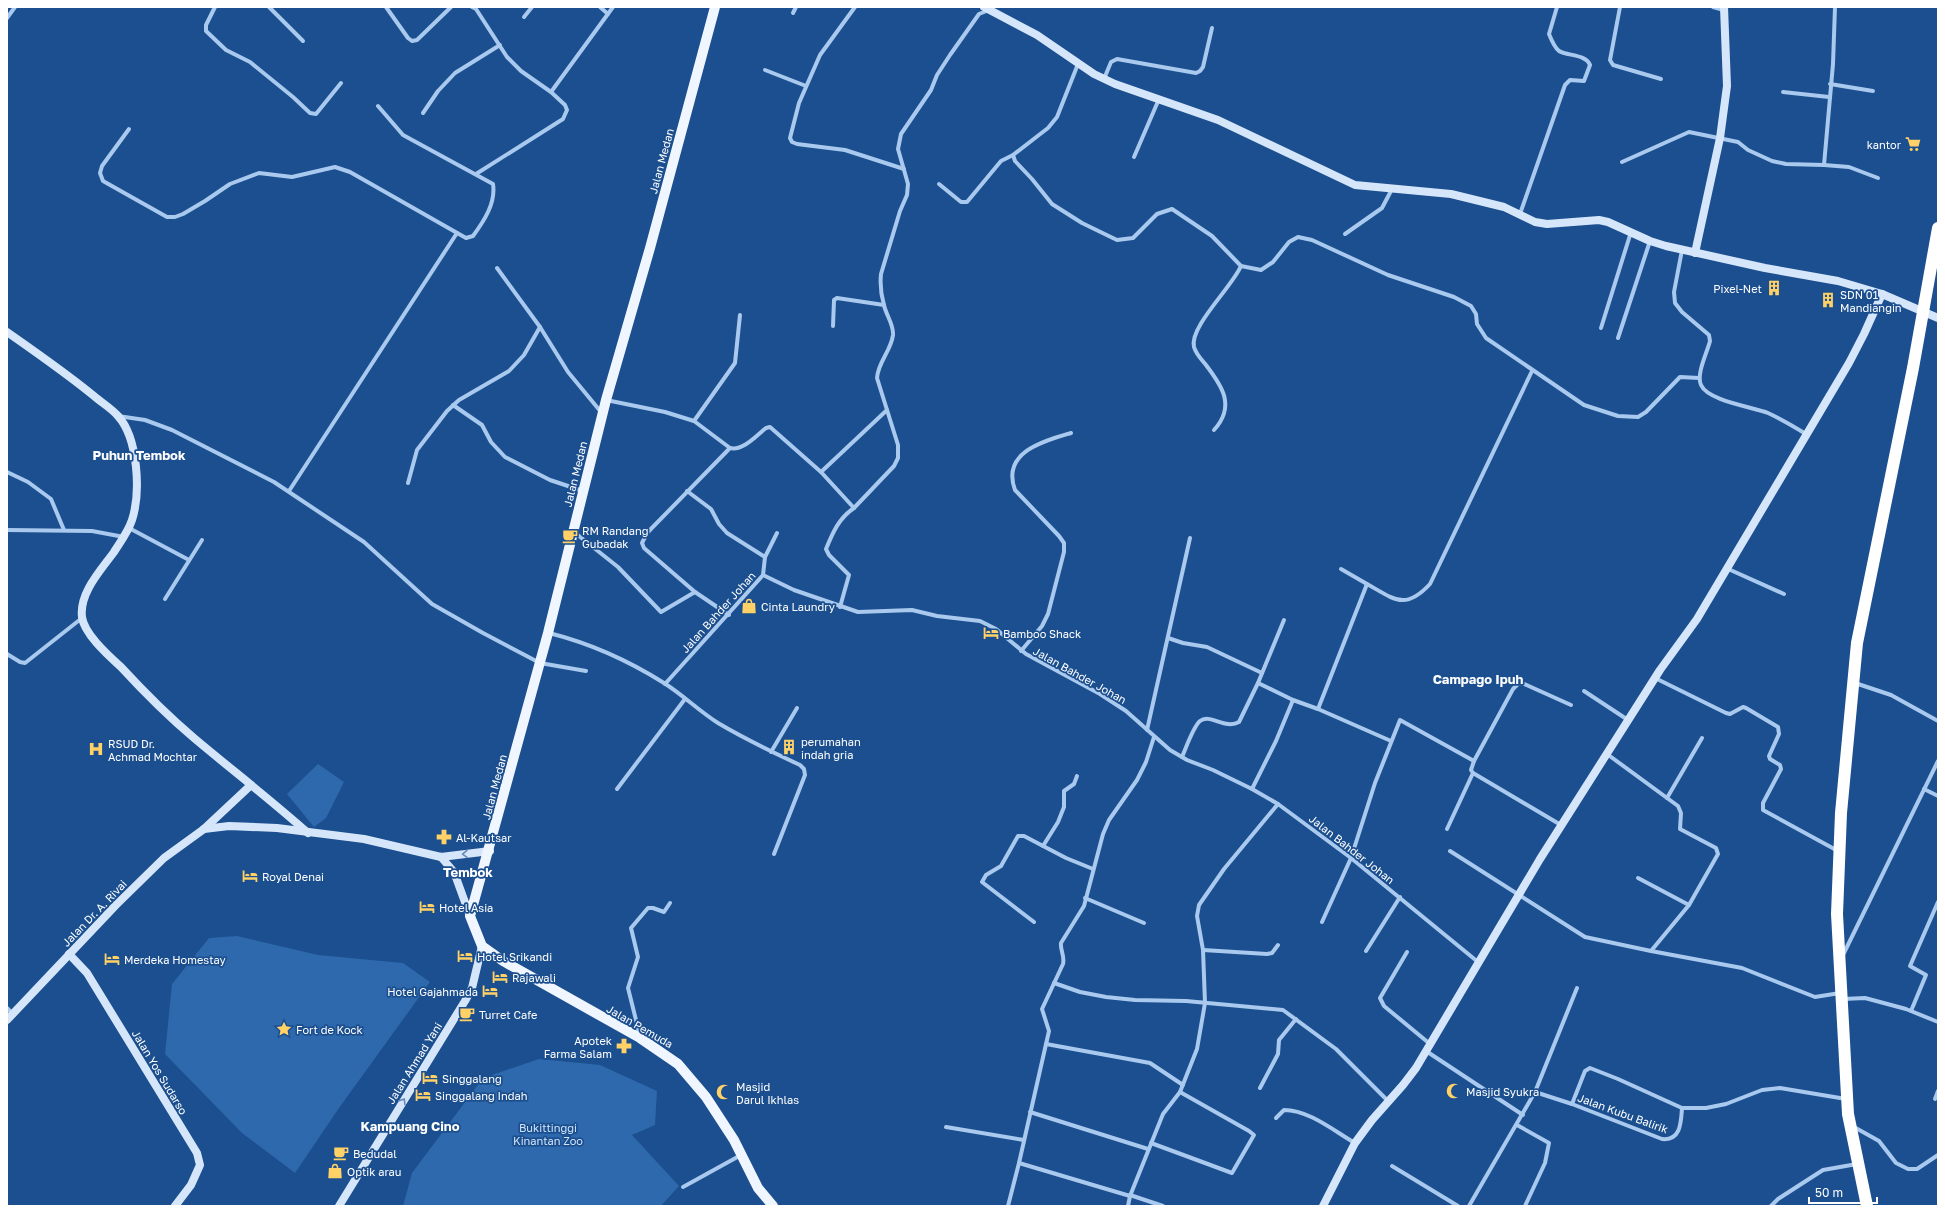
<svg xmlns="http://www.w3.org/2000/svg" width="1945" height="1213" font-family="'Golos Text',sans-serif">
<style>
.green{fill:#2e69ad}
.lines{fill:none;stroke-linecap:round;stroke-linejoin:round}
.street{stroke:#a9c9ee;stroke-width:4}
.secondary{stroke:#d6e6fa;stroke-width:8}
.primary{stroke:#f0f6ff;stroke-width:10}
.highway{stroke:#fff;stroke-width:12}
.oneway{stroke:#668bba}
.labels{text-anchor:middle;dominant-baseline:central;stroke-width:3.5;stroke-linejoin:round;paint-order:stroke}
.poi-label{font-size:11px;fill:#fff;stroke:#1b4f8f;text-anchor:start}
.street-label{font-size:11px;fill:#fff;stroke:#1b4f8f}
.park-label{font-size:11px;fill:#cfe3fa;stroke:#1b4f8f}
.quarter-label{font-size:13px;font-weight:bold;fill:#fff;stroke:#1b4f8f}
</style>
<rect width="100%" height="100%" fill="#1b4f8f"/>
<g class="green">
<path d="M 318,764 L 344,782 L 326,818 L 314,827 L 287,794 Z"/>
<path d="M 237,936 L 318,955 L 403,963 L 430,982 L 339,1108 L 295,1173 L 242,1133 L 165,1054 L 172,984 L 209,938 Z"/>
<path d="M 539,1059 L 600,1065 L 657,1091 L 655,1125 L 632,1135 L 679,1186 L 661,1206 L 403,1206 L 412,1173 L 483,1078 Z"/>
</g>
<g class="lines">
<g class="street">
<path d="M 215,7 L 206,25 L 206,31 L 226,50 L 250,62 L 293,97 L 310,113 L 316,114 L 341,83"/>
<path d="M 269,7 L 303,41"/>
<path d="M 386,7 L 408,38 L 412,41 L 417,40 L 451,7"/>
<path d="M 472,7 L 476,9 L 507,57 L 521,71 L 551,92 L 565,105 L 567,110 L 563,119 L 476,174"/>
<path d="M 600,7 L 608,14"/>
<path d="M 855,7 L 820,55 L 799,103 L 790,138 L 792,142 L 797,144 L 845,150 L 904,169"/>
<path d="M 1620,7 L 1610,60 L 1613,65 L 1661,79"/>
<path d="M 1713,7 L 1724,10"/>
<path d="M 793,13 L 796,7"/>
<path d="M 524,17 L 532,7"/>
<path d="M 7,18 L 15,7"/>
<path d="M 1078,64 L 1057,117 L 1048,128 L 1013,155 L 1015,161 L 1032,179 L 1052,204 L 1082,223 L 1117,240 L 1133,238 L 1157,214 L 1172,209 L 1212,236 L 1241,266 L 1261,270 L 1273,262 L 1289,242 L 1298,237 L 1312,240 L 1388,275 L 1454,297 L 1471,306 L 1476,314 L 1477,324 L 1486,338 L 1584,405 L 1618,416 L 1638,417 L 1646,412 L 1680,377 L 1699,378"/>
<path d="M 765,70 L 806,86"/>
<path d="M 1104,79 L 1111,62 L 1117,59 L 1196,73 L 1200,71 L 1203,67 L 1212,28"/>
<path d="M 1830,84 L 1873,91"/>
<path d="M 551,92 L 613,7"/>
<path d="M 1783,92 L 1829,97"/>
<path d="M 423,113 L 438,91 L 455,73 L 500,45"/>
<path d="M 129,129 L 102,166 L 100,173 L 103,181 L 167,217 L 175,217 L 183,214 L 205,201 L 230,184 L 259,173 L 292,177 L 335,167 L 350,172 L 466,238 L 473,236 C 484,221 496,203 493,184 L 403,135 L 378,106"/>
<path d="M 1134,157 L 1159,99"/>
<path d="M 1622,162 L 1689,132 L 1738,142 L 1748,150 L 1772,161 L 1786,164 L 1824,165 L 1833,64 L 1835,7"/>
<path d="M 1824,165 L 1849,167 L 1878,178"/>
<path d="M 939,184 L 961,202 L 967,202 L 1001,161 L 1013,155"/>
<path d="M 1520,214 L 1565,85 L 1570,80 L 1584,81 L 1590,65 C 1586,54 1567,56 1559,51 C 1554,47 1551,39 1549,34 L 1557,7"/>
<path d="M 1345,234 L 1382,208 L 1392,189"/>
<path d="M 1682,250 L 1674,292 L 1675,303 L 1682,312 L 1709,335 L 1710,341 C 1707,353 1696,374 1701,385 C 1708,401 1753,407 1768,413 C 1781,419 1793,426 1806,434"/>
<path d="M 497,268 L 540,327 L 568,372 L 601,412"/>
<path d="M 833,326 L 834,300 L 837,298 L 884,305"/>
<path d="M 1601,328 L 1631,232"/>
<path d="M 1618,338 L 1650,241"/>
<path d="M 606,400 L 665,412 L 694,421 L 730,448 C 743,451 756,436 766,428 L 770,427 L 821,472 L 854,508"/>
<path d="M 453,405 L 482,425 L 491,442 L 505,457 L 550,480 L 583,491"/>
<path d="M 118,416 L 145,420 L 172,430 L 274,482 L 364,542 L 432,604 L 483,633 L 540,663 L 586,671"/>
<path d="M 694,421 L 735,363 L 740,315"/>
<path d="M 1214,430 C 1236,406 1222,386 1206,365 C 1201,359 1196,354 1194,347 C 1189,327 1232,287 1241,266"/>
<path d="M 7,472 L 28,482 L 51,499 L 64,530"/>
<path d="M 821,472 L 887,410"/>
<path d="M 408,483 L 417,450 L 447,411 L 459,400 L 509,371 L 524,355 L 540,327"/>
<path d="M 289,491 L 457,233"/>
<path d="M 687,491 L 711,509 L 719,524 L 727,533 L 765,557"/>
<path d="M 129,528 L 189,560"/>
<path d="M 7,530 L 92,531 L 124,537"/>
<path d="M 574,532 L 618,567 L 661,612 L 695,592"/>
<path d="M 1726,568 L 1784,594"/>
<path d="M 1341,569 L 1367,584"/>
<path d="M 763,575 L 765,557 L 777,533"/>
<path d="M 165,599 L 202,540"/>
<path d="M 840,607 L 849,575 L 829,555 L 826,549 C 833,532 839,518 854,508 L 894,466 L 898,458 L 898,445 L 877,378 C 878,362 891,351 893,335 C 894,325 886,315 884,305 C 881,295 880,284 881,274 L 900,211 L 907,195 L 908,184 L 898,149 L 901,134 L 931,90 L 937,75 L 950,55 L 979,14 L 989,10"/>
<path d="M 729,615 L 695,592 L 644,548 L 642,543 L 647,533 L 730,448"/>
<path d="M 549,633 C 589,643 629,661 664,683 C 683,695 699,711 718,723 C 745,739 772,752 800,765 L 804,769 L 805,775 L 774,854"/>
<path d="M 1168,638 L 1183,643 L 1207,647 L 1262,673"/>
<path d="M 1021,651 L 1042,626 L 1048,614 L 1064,552 L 1064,543 L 1059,536 L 1015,490 C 1001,452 1044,441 1071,433"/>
<path d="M 7,654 L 20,662 L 25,663 L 82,618"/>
<path d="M 1655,678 L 1726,713 L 1730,714 L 1743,707 L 1746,708 L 1778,727 L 1779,734 L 1769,756 L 1770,759 L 1780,765 L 1781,769 L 1763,803 L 1763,810 L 1838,851"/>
<path d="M 1258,683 L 1293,700"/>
<path d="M 1855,683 L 1891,695 L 1938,721"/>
<path d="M 665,684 L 763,575 L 794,590 L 858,612 L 912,610 L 937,616 L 980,621 L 996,629 L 1026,654 L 1100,694 L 1126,711 L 1170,750 L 1187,760 L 1213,770 L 1252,789 L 1278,804 L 1351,858 L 1478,962"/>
<path d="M 1584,691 L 1628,720"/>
<path d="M 1318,709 L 1367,584 C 1394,599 1405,611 1430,584 L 1532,371"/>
<path d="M 1147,730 L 1190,538"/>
<path d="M 771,752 L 797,708"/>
<path d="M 1607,754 L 1678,806 L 1681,813 L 1680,829 L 1716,848 L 1718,854 L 1689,905 L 1651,951"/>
<path d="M 1182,757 C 1186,748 1193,727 1200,721 C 1210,713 1225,730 1239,722 L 1258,683 L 1284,620"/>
<path d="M 617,789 L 685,699"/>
<path d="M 1252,789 L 1276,741 L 1293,700 L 1318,709 L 1391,741"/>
<path d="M 1924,789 L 1938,796"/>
<path d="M 1667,798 L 1702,738"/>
<path d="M 1561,825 L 1473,773 L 1471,770 L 1474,761 L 1513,689 L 1518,684 L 1522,683 L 1571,705"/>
<path d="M 1447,829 L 1473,773"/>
<path d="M 1043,846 L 1058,822 L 1064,807 L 1064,791 L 1074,784 L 1077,776"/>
<path d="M 1450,851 L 1585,937 L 1651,951 L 1742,968 L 1815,997 L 1840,993"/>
<path d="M 1638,878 L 1689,905"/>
<path d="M 1085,898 L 1144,923"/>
<path d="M 1034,922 L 982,882 L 986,875 L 1001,866 L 1018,836 L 1024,836 L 1066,858 L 1093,869"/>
<path d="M 1322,922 L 1351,858 L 1375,783 L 1400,720 L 1474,761"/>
<path d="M 1203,950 L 1267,954 L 1272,953 L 1278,945"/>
<path d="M 1366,951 L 1400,897"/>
<path d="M 1407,952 L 1380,998 L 1384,1006 L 1430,1044"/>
<path d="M 1843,955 L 1938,761"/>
<path d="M 1054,983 L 1080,992 L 1106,997 L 1135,1000 L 1186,1001 L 1283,1010 L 1336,1049 L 1388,1101"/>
<path d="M 1843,999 L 1865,998 L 1906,1009 L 1938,1022"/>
<path d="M 7,1008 L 13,1014"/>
<path d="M 1911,1011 L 1926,975 L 1910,966 L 1938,902"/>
<path d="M 640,1036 L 628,988 L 638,957 L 631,928 L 648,908 L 653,908 L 664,912 L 670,903"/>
<path d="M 1046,1044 L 1150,1063 L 1183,1085"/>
<path d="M 1426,1051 L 1523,1115"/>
<path d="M 1260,1088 L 1278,1054 L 1279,1040 L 1296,1019"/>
<path d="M 1535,1092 L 1572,1104 L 1662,1139 C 1681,1141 1681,1122 1682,1108"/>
<path d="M 1935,1099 L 1938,1091"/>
<path d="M 1572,1104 L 1585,1071 L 1590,1068 L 1618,1079 L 1682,1108 L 1706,1108 L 1726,1104 L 1762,1090 L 1780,1088 L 1846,1099"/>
<path d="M 1030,1112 L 1148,1149"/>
<path d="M 1276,1118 L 1284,1110 C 1309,1110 1334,1131 1355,1143"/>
<path d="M 1517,1125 L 1549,1143 L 1545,1163 L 1525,1206"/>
<path d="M 946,1127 L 1024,1140"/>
<path d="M 1854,1127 L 1879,1141 L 1896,1163 L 1908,1169 L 1917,1169 L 1938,1155"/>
<path d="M 1151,1143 L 1232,1173 L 1254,1135 L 1249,1131 L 1180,1092"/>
<path d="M 1392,1166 L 1458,1206"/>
<path d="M 683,1187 L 741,1155"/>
<path d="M 1130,1195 L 1163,1206"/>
<path d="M 1130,1196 L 1163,1114 L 1180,1092 L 1197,1049 L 1205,1003 L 1203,950 L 1197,916 L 1199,905 L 1224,869 L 1278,804"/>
<path d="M 1008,1206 L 1019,1163"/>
<path d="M 1128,1206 L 1130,1196 L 1019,1163 L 1049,1031 L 1042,1009 L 1063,964 C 1065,956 1060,950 1061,943 L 1084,906 L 1103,834 L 1109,820 L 1137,780 L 1146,762 L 1154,737"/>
<path d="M 1469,1206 L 1535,1092 L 1577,988"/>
<path d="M 1771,1206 L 1778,1199 L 1823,1170 L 1857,1164"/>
</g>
<g class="secondary">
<path d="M 984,7 L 1037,35 L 1094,74 L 1115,84 L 1218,120 L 1355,185 L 1451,194 L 1504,207 L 1535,222 L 1547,224 L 1599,220 L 1608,222 L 1650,241 L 1666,246 L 1765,268 L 1838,281 L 1882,294 L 1938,318"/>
<path d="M 1695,253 L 1720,138 L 1727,86 L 1724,7"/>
<path d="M 7,332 C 37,353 66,373 94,396 C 102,403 111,408 118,416 C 138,438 141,492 132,520 C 128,532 121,541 114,552 C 101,570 79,593 82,617 C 84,634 109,656 121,667 C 144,692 168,716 194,738 C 232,770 271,800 308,833"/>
<path d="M 204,829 L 229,826 L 277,828 L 364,839 L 441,857 L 490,851"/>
<path d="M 441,857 L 454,872 L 470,916"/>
<path d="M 69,954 L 87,973 L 197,1153 L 200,1165 L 191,1185 L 175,1206"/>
<path d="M 7,1020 L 116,905 L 164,858 L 204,829 L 251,785"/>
<path d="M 339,1206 L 465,1001 L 472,988 L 482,946"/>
<path d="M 1323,1206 L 1355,1143 L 1372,1120 L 1403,1085 L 1416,1068 L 1540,859 L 1660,670 L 1697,619 L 1849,363 L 1864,334 L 1882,294"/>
</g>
<path class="primary" d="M 715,7 L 650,248 L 606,400 L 548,633 L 470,916 L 482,946 L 503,961 L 640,1038 L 678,1064 L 706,1097 L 734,1140 L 758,1188 L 773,1206"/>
<path class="highway" d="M 1867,1206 L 1848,1114 L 1837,914 L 1841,813 L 1857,643 L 1913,368 L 1938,228"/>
</g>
<defs><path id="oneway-chevron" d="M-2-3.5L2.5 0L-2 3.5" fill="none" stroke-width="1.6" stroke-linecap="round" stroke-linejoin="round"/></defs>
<g class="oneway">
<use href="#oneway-chevron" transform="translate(465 854) rotate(179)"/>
<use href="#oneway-chevron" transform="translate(403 1101) rotate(-58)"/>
</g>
<defs>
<symbol id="supermarket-bare" viewBox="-9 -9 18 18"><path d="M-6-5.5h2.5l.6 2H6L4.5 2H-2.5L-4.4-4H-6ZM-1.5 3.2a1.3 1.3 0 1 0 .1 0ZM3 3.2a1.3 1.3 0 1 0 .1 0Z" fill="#ffd166" stroke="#1b4f8f" stroke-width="2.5" paint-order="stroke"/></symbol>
<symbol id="building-bare" viewBox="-9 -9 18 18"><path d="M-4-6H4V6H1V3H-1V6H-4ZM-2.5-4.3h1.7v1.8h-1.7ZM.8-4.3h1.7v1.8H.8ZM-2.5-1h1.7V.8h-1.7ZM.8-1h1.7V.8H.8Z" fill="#ffd166" stroke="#1b4f8f" stroke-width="2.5" paint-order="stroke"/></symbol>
<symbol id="cafe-bare" viewBox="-9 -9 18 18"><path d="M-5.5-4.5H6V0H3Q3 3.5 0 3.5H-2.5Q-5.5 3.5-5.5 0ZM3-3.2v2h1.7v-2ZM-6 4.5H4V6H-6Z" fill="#ffd166" stroke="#1b4f8f" stroke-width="2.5" paint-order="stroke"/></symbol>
<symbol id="shop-bare" viewBox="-9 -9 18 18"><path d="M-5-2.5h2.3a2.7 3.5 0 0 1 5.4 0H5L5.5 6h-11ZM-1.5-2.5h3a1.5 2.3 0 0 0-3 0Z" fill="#ffd166" stroke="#1b4f8f" stroke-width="2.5" paint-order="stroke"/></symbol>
<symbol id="hotel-bare" viewBox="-9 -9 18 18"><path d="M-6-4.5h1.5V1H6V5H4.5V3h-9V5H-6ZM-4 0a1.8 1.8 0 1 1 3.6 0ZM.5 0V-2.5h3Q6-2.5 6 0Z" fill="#ffd166" stroke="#1b4f8f" stroke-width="2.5" paint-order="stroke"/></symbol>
<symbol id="hospital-bare" viewBox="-9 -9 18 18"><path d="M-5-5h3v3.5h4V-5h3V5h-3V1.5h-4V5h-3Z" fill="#ffd166" stroke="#1b4f8f" stroke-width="2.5" paint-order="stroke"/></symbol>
<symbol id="pharmacy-bare" viewBox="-9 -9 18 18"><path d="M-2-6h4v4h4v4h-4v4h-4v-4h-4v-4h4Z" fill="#ffd166" stroke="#1b4f8f" stroke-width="2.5" paint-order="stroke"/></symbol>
<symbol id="sight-bare" viewBox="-9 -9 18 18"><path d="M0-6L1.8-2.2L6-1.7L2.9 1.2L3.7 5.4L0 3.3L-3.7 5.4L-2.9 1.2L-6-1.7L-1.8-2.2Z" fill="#ffd166" stroke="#1b4f8f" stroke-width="2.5" paint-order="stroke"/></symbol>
<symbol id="mosque-bare" viewBox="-9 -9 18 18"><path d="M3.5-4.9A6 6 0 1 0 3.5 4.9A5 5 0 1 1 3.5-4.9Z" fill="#ffd166" stroke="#1b4f8f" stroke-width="2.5" paint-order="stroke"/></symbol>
</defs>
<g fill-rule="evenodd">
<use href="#supermarket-bare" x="1902" y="133" width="22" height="22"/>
<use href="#building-bare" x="1763" y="277" width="22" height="22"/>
<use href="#building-bare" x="1817" y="289" width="22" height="22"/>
<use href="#cafe-bare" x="559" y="525" width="22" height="22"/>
<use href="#shop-bare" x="738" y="595" width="22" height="22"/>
<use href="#hotel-bare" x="980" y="622" width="22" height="22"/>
<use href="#building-bare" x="778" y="736" width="22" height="22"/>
<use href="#hospital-bare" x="85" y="738" width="22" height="22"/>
<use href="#pharmacy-bare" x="433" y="826" width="22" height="22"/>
<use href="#hotel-bare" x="239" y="865" width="22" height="22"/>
<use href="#hotel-bare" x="416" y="896" width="22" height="22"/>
<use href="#hotel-bare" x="454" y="945" width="22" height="22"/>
<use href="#hotel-bare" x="101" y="948" width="22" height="22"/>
<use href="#hotel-bare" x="489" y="966" width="22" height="22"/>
<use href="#hotel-bare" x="479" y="980" width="22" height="22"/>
<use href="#cafe-bare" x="456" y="1003" width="22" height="22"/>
<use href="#sight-bare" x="273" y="1018" width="22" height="22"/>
<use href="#pharmacy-bare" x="613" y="1035" width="22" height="22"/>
<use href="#hotel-bare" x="419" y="1067" width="22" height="22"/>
<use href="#mosque-bare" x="1443" y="1080" width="22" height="22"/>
<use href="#mosque-bare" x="713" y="1081" width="22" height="22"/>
<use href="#hotel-bare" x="412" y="1084" width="22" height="22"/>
<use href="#cafe-bare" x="330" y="1142" width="22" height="22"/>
<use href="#shop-bare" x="324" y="1160" width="22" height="22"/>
</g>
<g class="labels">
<g class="poi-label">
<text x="1901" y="144" text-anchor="end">kantor</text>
<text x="1762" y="288" text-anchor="end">Pixel-Net</text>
<text x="1840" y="294">SDN 01<tspan x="1840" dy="13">Mandiangin</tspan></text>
<text x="582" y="530">RM Randang<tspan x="582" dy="13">Gubadak</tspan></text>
<text x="761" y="606">Cinta Laundry</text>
<text x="1003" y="633">Bamboo Shack</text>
<text x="801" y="741">perumahan<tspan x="801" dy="13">indah gria</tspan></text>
<text x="108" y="743">RSUD Dr.<tspan x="108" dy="13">Achmad Mochtar</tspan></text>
<text x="456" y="837">Al-Kautsar</text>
<text x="262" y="876">Royal Denai</text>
<text x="439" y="907">Hotel Asia</text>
<text x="477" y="956">Hotel Srikandi</text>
<text x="124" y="959">Merdeka Homestay</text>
<text x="512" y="977">Rajawali</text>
<text x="478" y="991" text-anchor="end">Hotel Gajahmada</text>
<text x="479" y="1014">Turret Cafe</text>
<text x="296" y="1029">Fort de Kock</text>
<text x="612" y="1040" text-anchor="end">Apotek<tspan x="612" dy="13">Farma Salam</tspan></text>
<text x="442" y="1078">Singgalang</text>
<text x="736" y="1086">Masjid<tspan x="736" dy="13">Darul Ikhlas</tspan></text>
<text x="1466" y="1091">Masjid Syukra</text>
<text x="435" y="1095">Singgalang Indah</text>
<text x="353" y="1153">Bedudal</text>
<text x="347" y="1171">Optik arau</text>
</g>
<g class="street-label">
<text transform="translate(661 161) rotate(-75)">Jalan Medan</text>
<text transform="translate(575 474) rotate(-76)">Jalan Medan</text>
<text transform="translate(718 612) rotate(-48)">Jalan Bahder Johan</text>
<text transform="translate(1080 675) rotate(29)">Jalan Bahder Johan</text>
<text transform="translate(494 787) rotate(-75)">Jalan Medan</text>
<text transform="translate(1352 849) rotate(38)">Jalan Bahder Johan</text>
<text transform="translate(94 913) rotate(-46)">Jalan Dr. A. Rivai</text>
<text transform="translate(640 1026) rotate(30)">Jalan Pemuda</text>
<text transform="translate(414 1063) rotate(-58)">Jalan Ahmad Yani</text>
<text transform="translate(160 1072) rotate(59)">Jalan Yos Sudarso</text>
<text transform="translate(1623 1113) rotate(20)">Jalan Kubu Balirik</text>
</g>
<g class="park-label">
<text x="548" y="1127">Bukittinggi<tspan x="548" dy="13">Kinantan Zoo</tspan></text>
</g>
<g class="quarter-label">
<text x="139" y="455">Puhun Tembok</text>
<text x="1478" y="679">Campago Ipuh</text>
<text x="468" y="872">Tembok</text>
<text x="410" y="1126">Kampuang Cino</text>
</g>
</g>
<rect width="1945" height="1213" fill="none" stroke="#ffffff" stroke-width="16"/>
<path d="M1809 1197v6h68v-6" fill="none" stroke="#ffffff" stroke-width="2"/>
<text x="1815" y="1197" font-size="12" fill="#ffffff" stroke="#1b4f8f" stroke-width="3" paint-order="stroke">50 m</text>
</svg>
